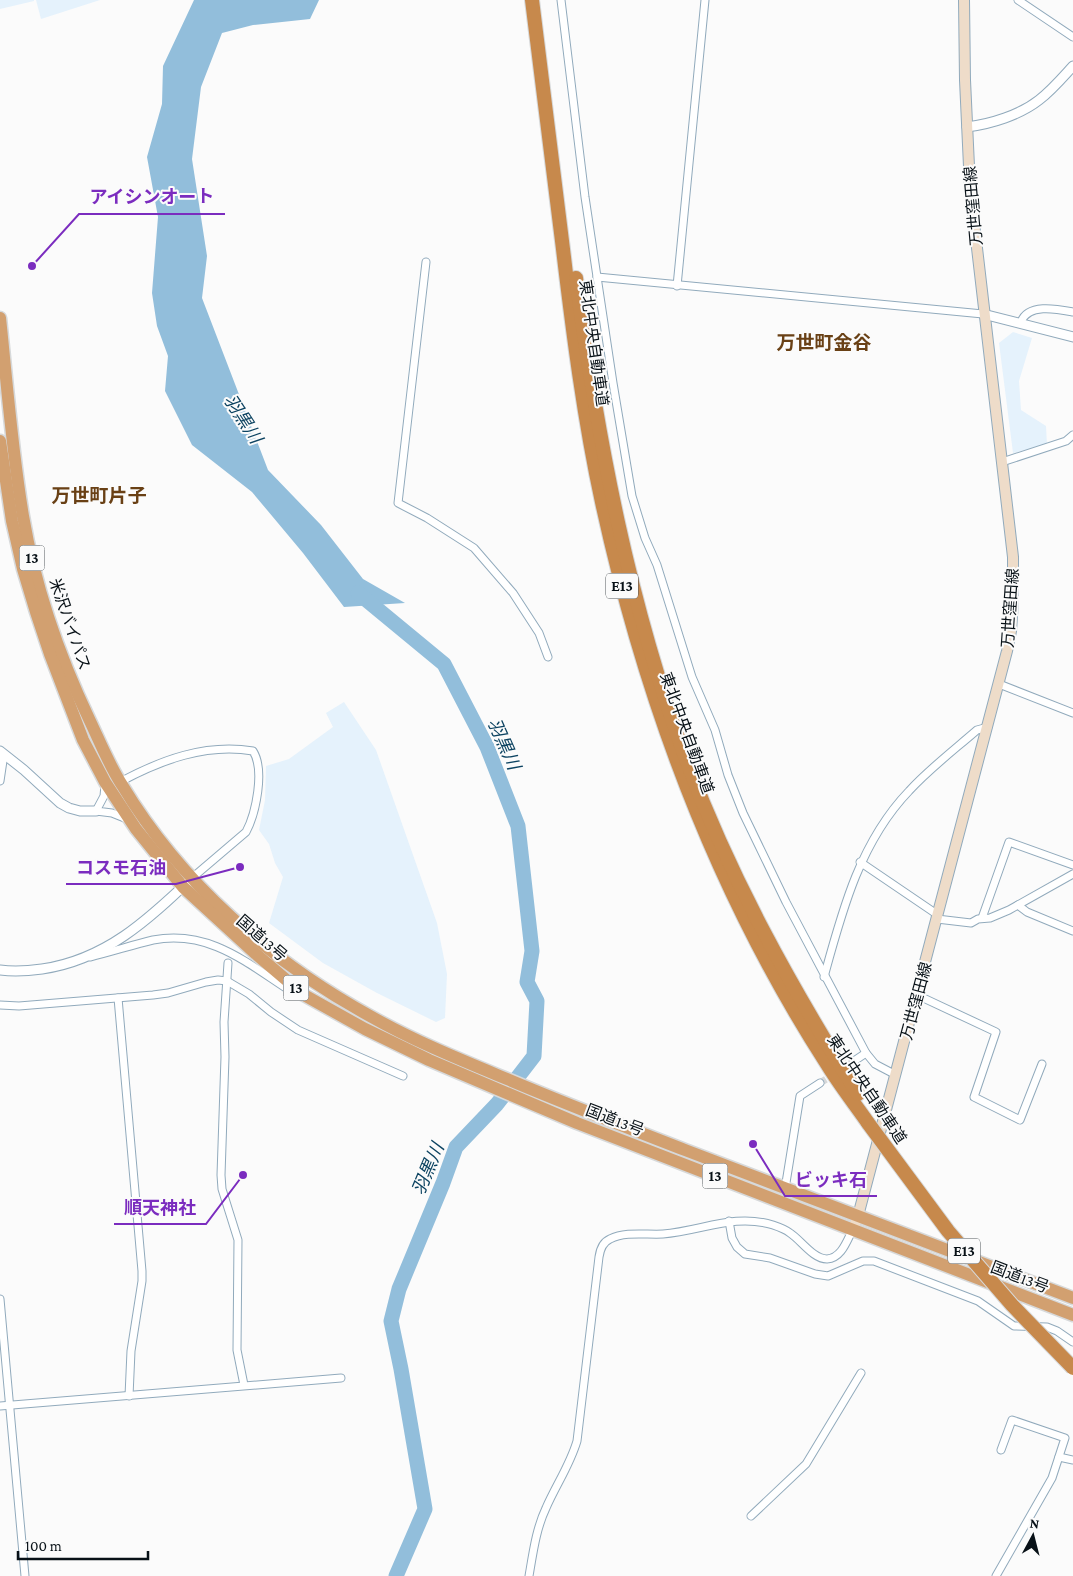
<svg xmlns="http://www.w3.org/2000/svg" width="1073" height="1576" font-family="'Crimson Pro','Noto Sans JP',serif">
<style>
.built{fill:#e5f2fc}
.water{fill:#92bedb}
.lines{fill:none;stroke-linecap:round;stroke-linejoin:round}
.river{stroke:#92bedb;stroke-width:15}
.minor-tunnel{stroke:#d7d8d9;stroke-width:7;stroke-dasharray:7 3.5;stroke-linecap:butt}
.minor-casing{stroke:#91aabc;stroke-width:9}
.tertiary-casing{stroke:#91aabc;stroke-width:11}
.secondary-casing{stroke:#91aabc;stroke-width:12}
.trunk-casing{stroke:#d7d9da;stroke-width:15}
.motorway-casing{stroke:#d7d9da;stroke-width:16}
.minor{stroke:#fff;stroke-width:7}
.tertiary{stroke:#fff;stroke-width:9}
.secondary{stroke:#eedcc9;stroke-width:10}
.trunk{stroke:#d2a070;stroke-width:12}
.motorway{stroke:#c7894c;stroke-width:14}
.motorway-bridge-casing{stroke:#d7d9da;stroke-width:16;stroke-linecap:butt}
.motorway-bridge{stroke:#c7894c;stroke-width:14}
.labels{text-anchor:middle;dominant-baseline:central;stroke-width:4;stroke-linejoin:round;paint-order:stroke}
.shield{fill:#fbfbfb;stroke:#51575b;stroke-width:1}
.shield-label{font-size:15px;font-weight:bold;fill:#081117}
.street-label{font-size:16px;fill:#081117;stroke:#fbfbfb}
.water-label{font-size:18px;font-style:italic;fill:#0c4361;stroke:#fbfbfb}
.quarter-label{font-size:19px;font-weight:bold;fill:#694015;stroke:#fbfbfb}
.leader{fill:none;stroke:#7b2cbf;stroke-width:2}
.callout-dot{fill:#7b2cbf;stroke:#fbfbfb;stroke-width:2}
.callout-label{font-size:18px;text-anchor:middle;font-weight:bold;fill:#7b2cbf;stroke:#fbfbfb;stroke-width:4;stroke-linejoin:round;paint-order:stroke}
</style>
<rect width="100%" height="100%" fill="#fbfbfb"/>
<g class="built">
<path d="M 0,0 L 34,0 L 34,1 L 0,9 Z"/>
<path d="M 36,0 L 100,0 L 41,19 Z"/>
<path d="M 1013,332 L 1032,338 L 1019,381 L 1021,410 L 1046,426 L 1047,445 L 1013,453 L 999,343 Z"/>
<path d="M 344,702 L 376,750 L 437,923 L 447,974 L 445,1018 L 436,1022 L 377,993 L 323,963 L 269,923 L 283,877 L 275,863 L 269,844 L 259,830 L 265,800 L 266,766 L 289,759 L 333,727 L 326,713 Z"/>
</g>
<path class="water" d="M 194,0 L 319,0 L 310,19 L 253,25 L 222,33 L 201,87 L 192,159 L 207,256 L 202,298 L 268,470 L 321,525 L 363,579 L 405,603 L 344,607 L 303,553 L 252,492 L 192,445 L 165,391 L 168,356 L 157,326 L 152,293 L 158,217 L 147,157 L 162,104 L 163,66 Z"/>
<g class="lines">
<path class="river" d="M 358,593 L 444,664 L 487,747 L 518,826 L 532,951 L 527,982 L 537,1001 L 534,1056 L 497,1104 L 456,1147 L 443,1183 L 399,1289 L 391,1321 L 401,1369 L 425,1509 L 396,1576"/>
<path class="minor-tunnel" d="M 820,1083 L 854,1061"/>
<defs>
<g id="minor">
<path d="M 561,0 L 585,197 L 613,383 L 632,496 L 645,538 L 657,565 L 692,677 L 715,730 L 728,775 L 743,813 L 786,902 L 866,1053 L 875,1064 L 896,1075"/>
<path d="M 1018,0 L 1073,37"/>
<path d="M 426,262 L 398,503 L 427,518 L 474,548 L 513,593 L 539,633 L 548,657"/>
<path d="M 597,277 L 983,314"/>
<path d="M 677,286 L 705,0"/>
<path d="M 1021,322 C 1028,303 1057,309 1073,312"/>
<path d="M 1002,462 L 1066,441 L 1073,435"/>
<path d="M 999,684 L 1073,713"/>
<path d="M 0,781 L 4,754"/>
<path d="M 120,782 C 161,760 206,743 253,751 C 265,770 256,813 246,832 L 192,878"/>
<path d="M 105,785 L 104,796 L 96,811 L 112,813 L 127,819"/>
<path d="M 860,862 L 938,915"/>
<path d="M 1018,905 L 1027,912 L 1073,931"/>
<path d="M 982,918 L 1009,842 L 1073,865"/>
<path d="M 937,919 L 971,923 L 978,919 L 990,918 L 1009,910 L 1073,874"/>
<path d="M 90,957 C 111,952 132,945 153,940 C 211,929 249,965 295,994"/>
<path d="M 228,963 L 224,1022 L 225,1057 L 221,1175 L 222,1189 L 238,1240 L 237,1350 L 244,1385"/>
<path d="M 824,977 C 842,911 860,842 909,791 C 929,769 954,750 977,730 L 988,727"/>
<path d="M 917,995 L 996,1032 L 974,1097 L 1020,1120 L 1042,1064"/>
<path d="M 118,998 L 142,1271 L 142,1281 L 131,1351 L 129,1396"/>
<path d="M 0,1005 L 19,1006 L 153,995 L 168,993 L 206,982 L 218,980 L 227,981 L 249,994 L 271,1012 L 298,1030 L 403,1076"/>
<path d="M 854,1061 L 866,1053"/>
<path d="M 785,1189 L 800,1096 L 820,1083"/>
<path d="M 729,1221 L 732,1238 L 737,1247 L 745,1254 L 770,1258 L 815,1274 L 828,1276 L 863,1261 L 874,1261 L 978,1301 L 1014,1326 L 1047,1327 L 1057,1331 L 1073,1342"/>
<path d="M 0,1299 L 25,1576"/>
<path d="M 0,1406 L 341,1378"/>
<path d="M 1059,1457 L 1073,1460"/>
<path d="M 751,1516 L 806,1464 L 861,1373"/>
<path d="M 529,1576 C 533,1553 536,1529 546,1508 C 556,1485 570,1465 577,1441 L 599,1257 C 600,1250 603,1242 610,1239 C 626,1231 646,1235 663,1234 C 702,1231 734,1213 773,1225 C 779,1227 785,1229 790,1233 C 801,1240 813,1259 827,1259 C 842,1258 847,1240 853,1229"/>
<path d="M 996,1576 L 1052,1478 L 1065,1438 L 1012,1420 L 1001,1450"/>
</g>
<g id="tertiary">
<path d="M 967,127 C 991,124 1020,115 1039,100 C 1052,90 1062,78 1073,66"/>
<path d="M 983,314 L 1073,337"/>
<path d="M 0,751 L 24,770 L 60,803 L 69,808 L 80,811 L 96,811"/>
<path d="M 0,970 C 14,972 28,971 42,969 C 105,960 148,920 192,878"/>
</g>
<path id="secondary" d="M 853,1229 L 858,1216 L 1007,651 L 1011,631 L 1013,601 L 1013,557 L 970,188 L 965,80 L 964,0"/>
<g id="trunk">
<path d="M 0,318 C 7,384 12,451 23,516 C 35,587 59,656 90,721 C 100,742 109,765 122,785 C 181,883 270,961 370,1016 C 414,1041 461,1060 507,1079 C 566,1104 626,1127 685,1150 C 814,1200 944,1248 1073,1298"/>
<path d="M 0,441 L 12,521 L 23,569 L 36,612 L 50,654 L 83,740 L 105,782 L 136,829 L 183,887 L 256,954 L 304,995 L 365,1029 L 429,1060 L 577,1123 L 1073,1315"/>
</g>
<g id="motorway">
<path d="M 532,0 C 542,83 552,166 563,249 C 573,333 584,419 602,502 C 645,700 717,893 827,1064 C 839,1084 854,1103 868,1123"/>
<path d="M 576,278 C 598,442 629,604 686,759 C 730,878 791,987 858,1094"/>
</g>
</defs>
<use href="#minor" class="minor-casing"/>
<use href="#tertiary" class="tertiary-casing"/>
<use href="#secondary" class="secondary-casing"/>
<use href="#trunk" class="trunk-casing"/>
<use href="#motorway" class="motorway-casing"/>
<use href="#minor" class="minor"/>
<use href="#tertiary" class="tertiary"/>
<use href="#secondary" class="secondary"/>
<use href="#trunk" class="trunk"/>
<use href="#motorway" class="motorway"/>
<defs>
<path id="motorway-bridge" d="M 868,1123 L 948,1231 L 1012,1305 L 1073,1368"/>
</defs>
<use href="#motorway-bridge" class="motorway-bridge-casing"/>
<use href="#motorway-bridge" class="motorway-bridge"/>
</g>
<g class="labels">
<g class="shield">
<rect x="19.5" y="545.5" width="25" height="25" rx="4"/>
<rect x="606" y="573.5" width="32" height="25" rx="4"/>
<rect x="283.5" y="975.5" width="25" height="25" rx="4"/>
<rect x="702.5" y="1163.5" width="25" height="25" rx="4"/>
<rect x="948" y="1238.5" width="32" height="25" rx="4"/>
</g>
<g class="shield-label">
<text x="32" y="558">13</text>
<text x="622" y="586">E13</text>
<text x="296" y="988">13</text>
<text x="715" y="1176">13</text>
<text x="964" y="1251">E13</text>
</g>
<g class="street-label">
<text transform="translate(973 206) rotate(-95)">万世窪田線</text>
<text transform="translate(594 343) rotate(82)">東北中央自動車道</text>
<text transform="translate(1010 608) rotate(-86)">万世窪田線</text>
<text transform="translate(70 624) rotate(71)">米沢バイパス</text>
<text transform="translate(687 733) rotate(70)">東北中央自動車道</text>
<text transform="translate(262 938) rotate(41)">国道13号</text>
<text transform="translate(916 1001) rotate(-75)">万世窪田線</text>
<text transform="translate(867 1089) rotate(56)">東北中央自動車道</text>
<text transform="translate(615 1120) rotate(21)">国道13号</text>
<text transform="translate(1020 1277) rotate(21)">国道13号</text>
</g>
<g class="water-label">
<text transform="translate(243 419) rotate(57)">羽黒川</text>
<text transform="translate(504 744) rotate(66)">羽黒川</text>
<text transform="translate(428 1169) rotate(-67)">羽黒川</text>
</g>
<g class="quarter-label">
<text x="824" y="342">万世町金谷</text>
<text x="99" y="495">万世町片子</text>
</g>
</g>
<path class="leader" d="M32 266L79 214H225M240 867L176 884H66M753 1144L785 1196H877M243 1175L206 1224H114"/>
<g class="callout-dot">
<circle cx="32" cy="266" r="5"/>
<circle cx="240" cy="867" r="5"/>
<circle cx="753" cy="1144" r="5"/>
<circle cx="243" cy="1175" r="5"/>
</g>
<g class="callout-label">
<text x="152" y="203">アイシンオート</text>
<text x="121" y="874">コスモ石油</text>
<text x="831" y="1186">ビッキ石</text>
<text x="160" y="1214">順天神社</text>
</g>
<g transform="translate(1033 1536) rotate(7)" stroke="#fbfbfb" stroke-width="4" paint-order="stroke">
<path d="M0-4L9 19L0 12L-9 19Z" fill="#081117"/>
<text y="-8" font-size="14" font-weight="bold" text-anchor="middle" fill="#081117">N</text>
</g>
<path d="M18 1551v8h130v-8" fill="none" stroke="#081117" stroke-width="2.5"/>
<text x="25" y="1551" font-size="15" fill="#081117" stroke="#fbfbfb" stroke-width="4" paint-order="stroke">100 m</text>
</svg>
